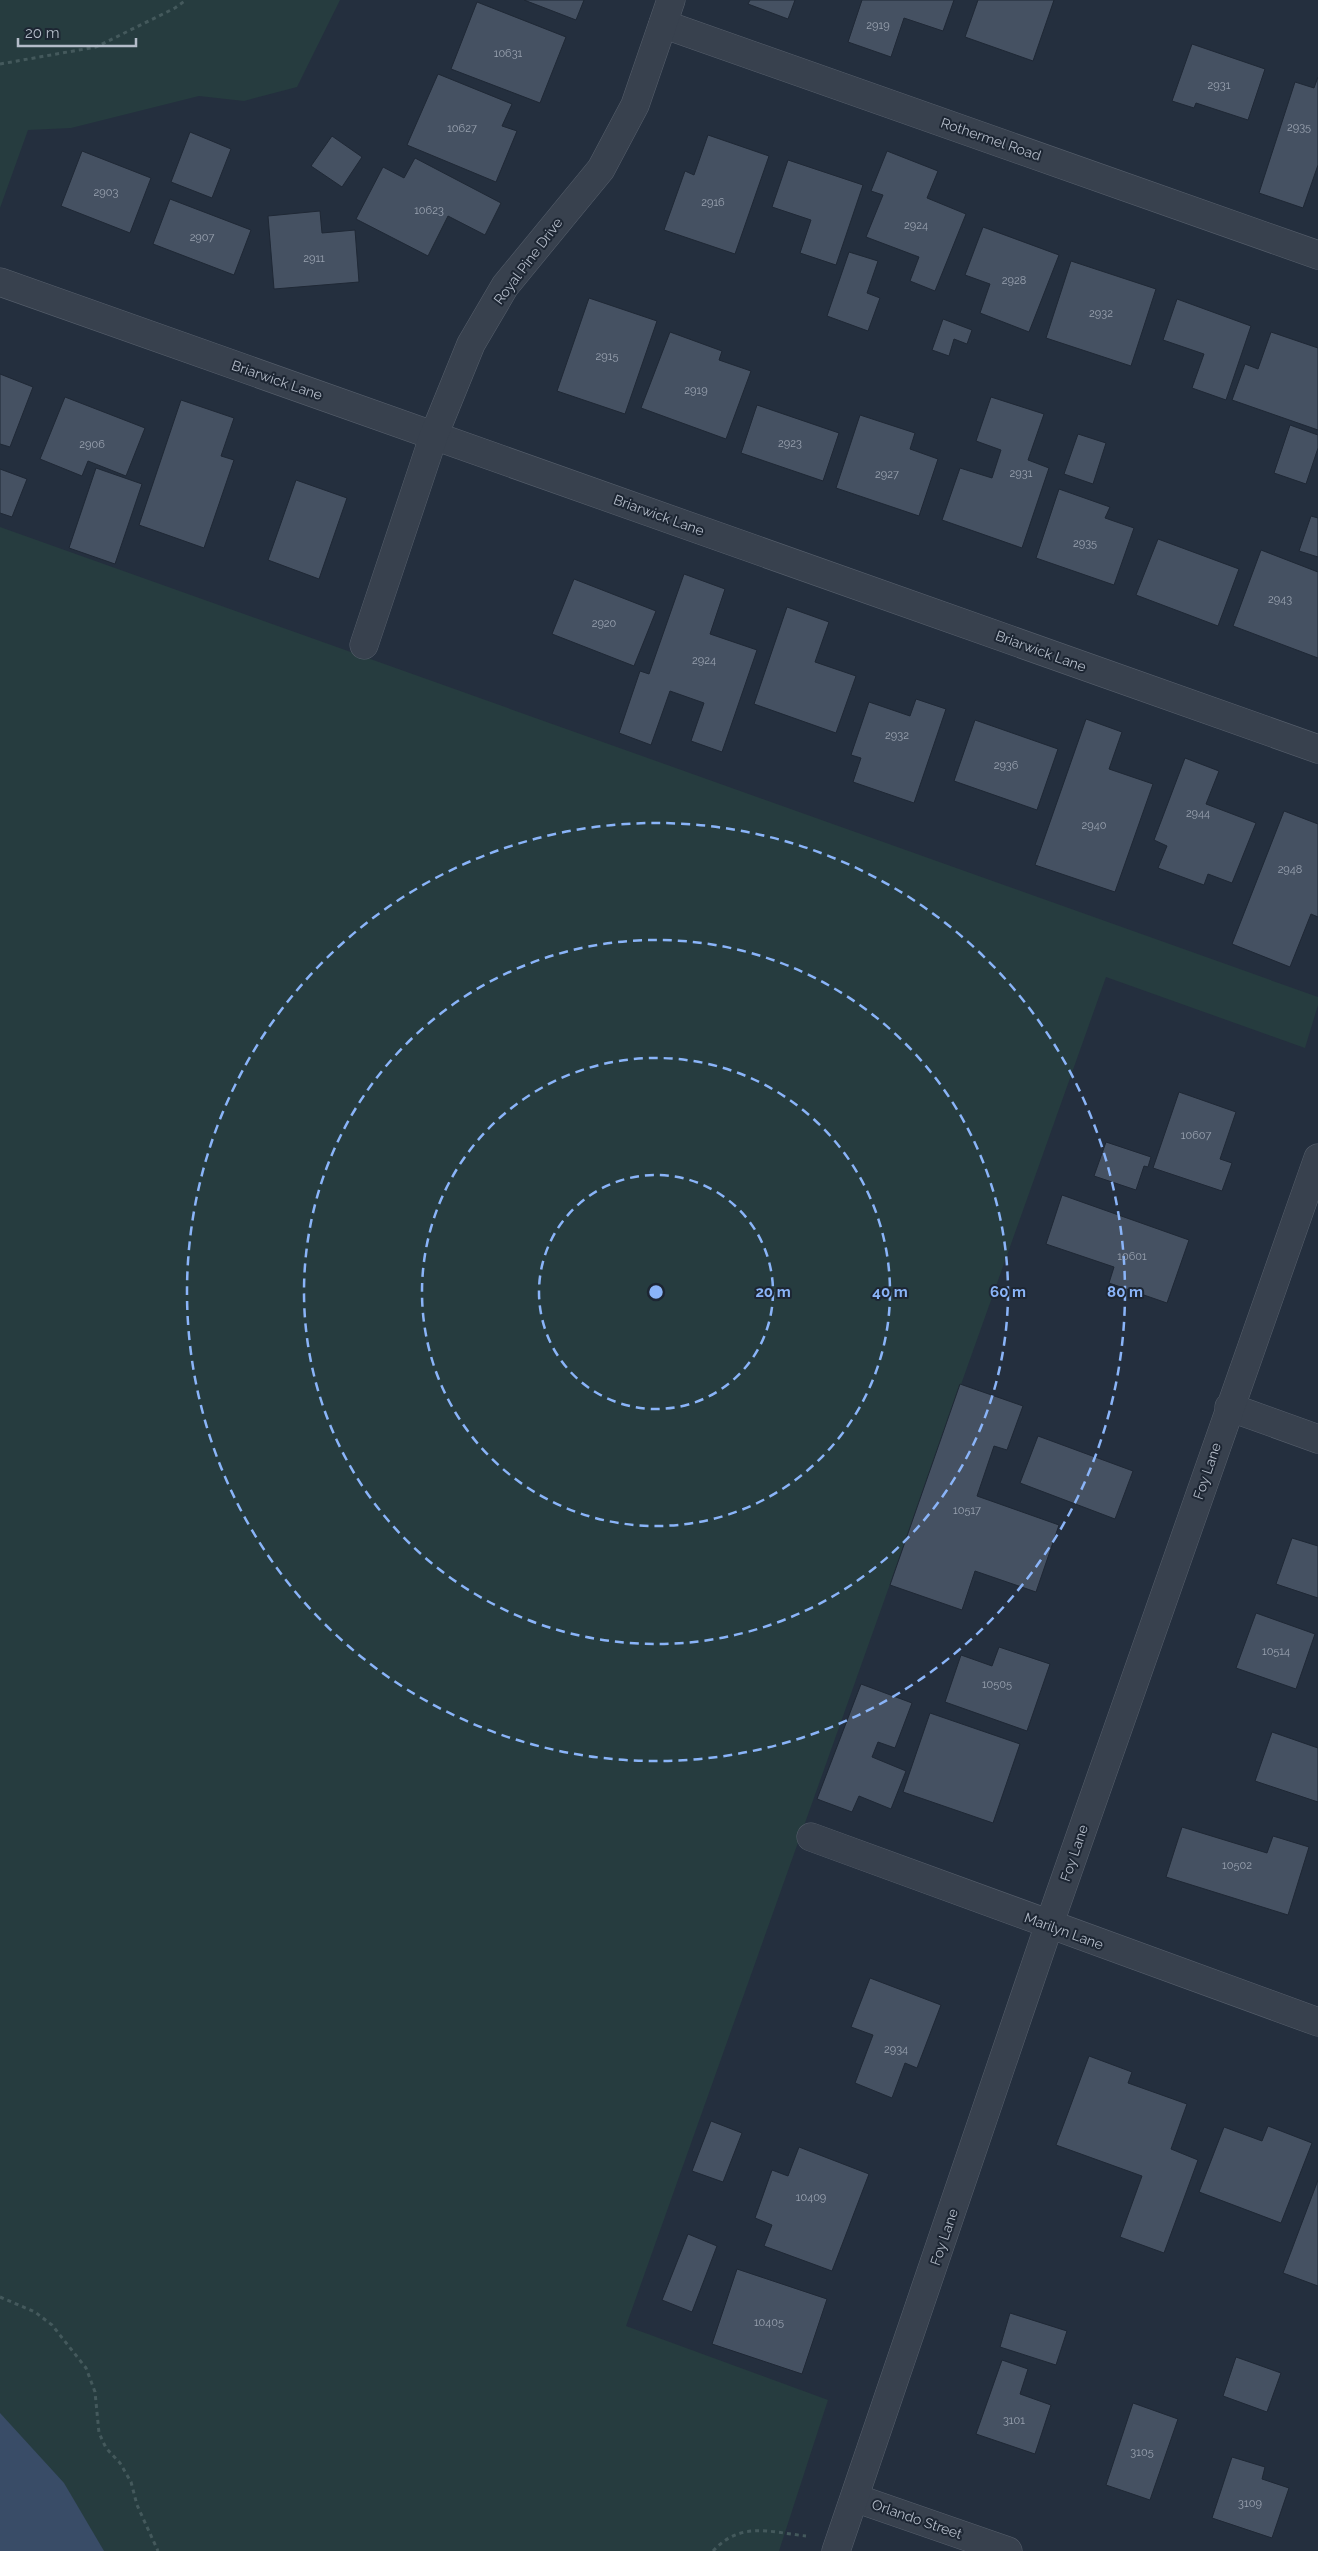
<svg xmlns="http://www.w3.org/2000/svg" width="1318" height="2551" font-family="Raleway,sans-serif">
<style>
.green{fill:#263c3f}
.water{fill:#394c67}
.building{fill:#455162;stroke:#1f2835}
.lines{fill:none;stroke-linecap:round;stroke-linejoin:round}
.minor-casing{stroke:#565f6c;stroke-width:29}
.path{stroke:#44595c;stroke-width:3;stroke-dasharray:4 4;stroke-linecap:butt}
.minor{stroke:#38414e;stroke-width:28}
.ring{fill:none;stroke:#8ab4f8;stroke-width:2.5;stroke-dasharray:9 6}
.labels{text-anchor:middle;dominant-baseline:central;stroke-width:4;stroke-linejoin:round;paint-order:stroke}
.number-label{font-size:11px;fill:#98a1af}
.street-label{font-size:14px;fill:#b4bcc9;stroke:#1d2633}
.centre{fill:#8ab4f8;stroke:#1d2633;stroke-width:2.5}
.ring-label{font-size:15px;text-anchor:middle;font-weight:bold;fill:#8ab4f8;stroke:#1d2633;stroke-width:4;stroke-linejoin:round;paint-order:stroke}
</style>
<rect width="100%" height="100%" fill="#242f3e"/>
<g class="green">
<path d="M 0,0 L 340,0 L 297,87 L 244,101 L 199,96 L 71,128 L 28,130 L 0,208 Z"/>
<path d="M 0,527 L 1318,997 L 1318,1005 L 1305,1048 L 1106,977 L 626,2326 L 828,2400 L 779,2551 L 0,2551 Z"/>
</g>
<path class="water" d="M 0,2413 L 64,2483 L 104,2551 L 0,2551 Z"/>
<g class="building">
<path d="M 524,0 L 584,0 L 576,20 Z"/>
<path d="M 750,0 L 795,0 L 788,19 L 748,4 Z"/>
<path d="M 862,0 L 954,0 L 943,31 L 904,18 L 891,57 L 848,42 Z"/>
<path d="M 978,0 L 1054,0 L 1033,61 L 965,37 Z"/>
<path d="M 477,2 L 566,37 L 540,103 L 451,69 Z"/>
<path d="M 1192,44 L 1265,69 L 1248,120 L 1196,103 L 1194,108 L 1172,101 Z"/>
<path d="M 438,74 L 512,104 L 502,126 L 517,131 L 496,182 L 407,145 Z"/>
<path d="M 1318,77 L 1318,165 L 1303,208 L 1259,193 L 1295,82 L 1314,88 Z"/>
<path d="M 190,132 L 231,149 L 212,198 L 171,182 Z"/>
<path d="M 708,135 L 769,156 L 735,254 L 664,230 L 685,171 L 694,175 Z"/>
<path d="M 332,136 L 362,157 L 342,187 L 311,166 Z"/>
<path d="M 82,151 L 151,178 L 130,233 L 61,206 Z"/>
<path d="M 887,151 L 938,171 L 927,198 L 966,214 L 935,291 L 910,281 L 919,257 L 866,237 L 883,195 L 871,191 Z"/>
<path d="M 415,158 L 501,203 L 485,235 L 448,216 L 428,256 L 356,219 L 383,167 L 404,178 Z"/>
<path d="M 788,160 L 863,185 L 836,265 L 800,253 L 811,220 L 772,207 Z"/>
<path d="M 170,199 L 251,230 L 234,275 L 153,244 Z"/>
<path d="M 320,211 L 322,233 L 355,230 L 359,282 L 274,289 L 268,216 Z"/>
<path d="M 983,227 L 1059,255 L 1029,332 L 980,313 L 990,284 L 965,275 Z"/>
<path d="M 849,252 L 878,261 L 867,293 L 880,298 L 868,331 L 827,316 Z"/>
<path d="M 1071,261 L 1156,289 L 1131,366 L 1046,338 Z"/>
<path d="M 589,298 L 657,321 L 625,414 L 557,391 Z"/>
<path d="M 1177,299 L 1251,326 L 1226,400 L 1192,388 L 1204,354 L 1163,340 Z"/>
<path d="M 943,319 L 972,330 L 967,344 L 954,339 L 949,356 L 932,350 Z"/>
<path d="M 670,332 L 722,351 L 719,360 L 751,371 L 726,439 L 641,408 Z"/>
<path d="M 1271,332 L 1318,348 L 1318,430 L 1232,400 L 1245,364 L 1258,369 Z"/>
<path d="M 0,374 L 33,387 L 10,447 L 0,444 Z"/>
<path d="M 65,397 L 145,428 L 126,476 L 88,461 L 82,476 L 40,459 Z"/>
<path d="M 991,397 L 1044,414 L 1028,460 L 1049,468 L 1022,548 L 942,520 L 960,468 L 992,478 L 1001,450 L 976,441 Z"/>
<path d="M 181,400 L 234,418 L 221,456 L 234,460 L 204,548 L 139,525 Z"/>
<path d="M 757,405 L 839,433 L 823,481 L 741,453 Z"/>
<path d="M 860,415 L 915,433 L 910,449 L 938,459 L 919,516 L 836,488 Z"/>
<path d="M 1290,425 L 1318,435 L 1318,448 L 1306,484 L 1274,473 Z"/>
<path d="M 1078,434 L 1106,443 L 1093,484 L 1064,474 Z"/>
<path d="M 96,468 L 142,484 L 115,564 L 69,548 Z"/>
<path d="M 0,469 L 27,479 L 12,517 L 0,513 Z"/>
<path d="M 296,480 L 347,498 L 319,579 L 268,560 Z"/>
<path d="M 1059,489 L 1110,507 L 1105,518 L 1134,528 L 1114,585 L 1036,558 Z"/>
<path d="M 1311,516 L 1318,518 L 1318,557 L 1299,551 Z"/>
<path d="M 1158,539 L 1239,569 L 1218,626 L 1136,595 Z"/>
<path d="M 1261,550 L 1318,572 L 1318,658 L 1233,626 Z"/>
<path d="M 684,574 L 725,589 L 710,634 L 757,650 L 722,752 L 691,741 L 704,703 L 670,691 L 651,745 L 619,733 L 640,671 L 649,674 Z"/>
<path d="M 574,579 L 656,611 L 634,666 L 552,634 Z"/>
<path d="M 787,607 L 829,622 L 815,662 L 856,676 L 836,733 L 754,704 Z"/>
<path d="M 916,699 L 946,709 L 914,803 L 853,782 L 861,758 L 851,755 L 869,702 L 910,716 Z"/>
<path d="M 1086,719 L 1122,732 L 1109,769 L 1153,784 L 1115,892 L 1035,865 Z"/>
<path d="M 975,720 L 1058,749 L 1037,810 L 954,781 Z"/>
<path d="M 1185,758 L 1219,771 L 1206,804 L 1256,823 L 1232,883 L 1208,874 L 1204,885 L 1158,868 L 1167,846 L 1154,840 Z"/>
<path d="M 1284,811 L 1318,824 L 1318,917 L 1311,914 L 1290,967 L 1232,944 Z"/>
<path d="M 1179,1092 L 1236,1112 L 1220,1159 L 1232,1163 L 1222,1191 L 1153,1168 Z"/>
<path d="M 1106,1142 L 1151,1157 L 1148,1167 L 1144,1166 L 1136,1190 L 1094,1176 Z"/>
<path d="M 1062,1195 L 1189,1240 L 1167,1303 L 1109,1283 L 1114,1267 L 1046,1244 Z"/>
<path d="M 960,1384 L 1023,1406 L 1007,1450 L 994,1446 L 977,1496 L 1059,1525 L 1036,1592 L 975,1571 L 962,1610 L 890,1585 Z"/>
<path d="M 1038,1436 L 1133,1471 L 1115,1519 L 1020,1483 Z"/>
<path d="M 1292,1538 L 1318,1546 L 1318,1598 L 1276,1584 Z"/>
<path d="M 1256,1613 L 1315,1634 L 1296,1689 L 1236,1668 Z"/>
<path d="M 999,1647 L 1050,1664 L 1027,1731 L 945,1702 L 961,1655 L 992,1666 Z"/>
<path d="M 861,1684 L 912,1703 L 895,1748 L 878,1742 L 872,1757 L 906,1771 L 891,1809 L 859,1796 L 852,1812 L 817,1799 Z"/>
<path d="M 930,1713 L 1020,1744 L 993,1823 L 903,1792 Z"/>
<path d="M 1272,1732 L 1318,1748 L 1318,1802 L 1255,1781 Z"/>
<path d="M 1182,1827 L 1267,1853 L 1273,1836 L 1309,1847 L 1288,1915 L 1166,1877 Z"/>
<path d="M 870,1978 L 941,2005 L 917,2068 L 905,2063 L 892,2098 L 855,2083 L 873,2035 L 851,2027 Z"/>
<path d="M 1089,2056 L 1132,2072 L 1128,2083 L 1187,2104 L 1171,2149 L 1198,2160 L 1164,2253 L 1120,2237 L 1142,2176 L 1056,2145 Z"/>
<path d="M 711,2121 L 742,2133 L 723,2182 L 692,2171 Z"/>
<path d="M 1268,2126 L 1312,2143 L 1281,2223 L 1199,2192 L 1224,2127 L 1262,2141 Z"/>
<path d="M 799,2147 L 869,2174 L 832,2271 L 764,2246 L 772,2225 L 755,2218 L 772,2170 L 788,2176 Z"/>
<path d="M 1318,2180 L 1318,2286 L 1283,2273 Z"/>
<path d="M 688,2234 L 717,2246 L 692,2312 L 662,2300 Z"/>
<path d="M 737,2269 L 827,2299 L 802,2374 L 712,2344 Z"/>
<path d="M 1010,2313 L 1067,2331 L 1056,2365 L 1000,2347 Z"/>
<path d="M 1236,2357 L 1281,2373 L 1267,2412 L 1223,2396 Z"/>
<path d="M 1002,2360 L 1028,2369 L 1020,2394 L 1051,2405 L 1035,2454 L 976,2434 Z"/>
<path d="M 1133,2403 L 1178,2419 L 1150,2500 L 1106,2485 Z"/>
<path d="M 1232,2457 L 1265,2467 L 1262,2479 L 1289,2488 L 1272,2538 L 1212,2518 Z"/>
</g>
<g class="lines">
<defs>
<g id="minor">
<path d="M 663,24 L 1318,255"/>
<path d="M 0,282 L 1318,749"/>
<path d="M 364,645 L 434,435 L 471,344 L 505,286 L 601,169 L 635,105 L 671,0"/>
<path d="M 1229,1407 L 1318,1439"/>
<path d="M 811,1837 L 1318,2022"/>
<path d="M 855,2498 L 1008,2551"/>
<path d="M 836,2551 L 1049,1925 L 1318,1158"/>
</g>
</defs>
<use href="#minor" class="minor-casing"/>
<g class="path">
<path d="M 0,64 L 96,47 L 175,8 L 186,0"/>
<path d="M 0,2297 L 35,2312 L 52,2325 L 86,2368 L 95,2392 L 99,2433 L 106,2448 L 120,2463 L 131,2482 L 137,2505 L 158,2551"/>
<path d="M 713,2551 C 741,2521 769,2532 806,2536"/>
</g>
<use href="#minor" class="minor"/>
</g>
<g class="ring">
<circle cx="656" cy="1292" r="117"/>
<circle cx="656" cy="1292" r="234"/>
<circle cx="656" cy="1292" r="352"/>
<circle cx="656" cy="1292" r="469"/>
</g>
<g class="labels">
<g class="number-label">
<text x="878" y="25">2919</text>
<text x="508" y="53">10631</text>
<text x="1219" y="85">2931</text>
<text x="1299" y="127">2935</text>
<text x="462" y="128">10627</text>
<text x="106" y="192">2903</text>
<text x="713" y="202">2916</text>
<text x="429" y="210">10623</text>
<text x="916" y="225">2924</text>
<text x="202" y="237">2907</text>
<text x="314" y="258">2911</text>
<text x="1014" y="280">2928</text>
<text x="1101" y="313">2932</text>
<text x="607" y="356">2915</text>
<text x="696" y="390">2919</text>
<text x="790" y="443">2923</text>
<text x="92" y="444">2906</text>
<text x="1021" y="473">2931</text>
<text x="887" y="474">2927</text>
<text x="1085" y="543">2935</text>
<text x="1280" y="599">2943</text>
<text x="604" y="623">2920</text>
<text x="704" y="660">2924</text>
<text x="897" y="735">2932</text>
<text x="1006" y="765">2936</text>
<text x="1198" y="813">2944</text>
<text x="1094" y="825">2940</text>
<text x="1290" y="869">2948</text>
<text x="1196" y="1135">10607</text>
<text x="1132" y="1256">10601</text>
<text x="967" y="1510">10517</text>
<text x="1276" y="1651">10514</text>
<text x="997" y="1684">10505</text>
<text x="1237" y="1865">10502</text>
<text x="896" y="2049">2934</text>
<text x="811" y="2197">10409</text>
<text x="769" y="2322">10405</text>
<text x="1014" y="2420">3101</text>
<text x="1142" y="2452">3105</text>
<text x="1250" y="2503">3109</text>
</g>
<g class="street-label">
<text transform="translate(991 139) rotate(19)">Rothermel Road</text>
<text transform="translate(528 261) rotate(-53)">Royal Pine Drive</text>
<text transform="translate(277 380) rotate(19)">Briarwick Lane</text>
<text transform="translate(659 515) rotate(20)">Briarwick Lane</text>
<text transform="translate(1041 651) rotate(20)">Briarwick Lane</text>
<text transform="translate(1207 1471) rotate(-71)">Foy Lane</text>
<text transform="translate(1074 1853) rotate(-71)">Foy Lane</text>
<text transform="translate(1064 1931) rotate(20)">Marilyn Lane</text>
<text transform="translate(944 2237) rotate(-71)">Foy Lane</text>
<text transform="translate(917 2519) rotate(19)">Orlando Street</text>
</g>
</g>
<circle cx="656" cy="1292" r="8" class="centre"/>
<g class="ring-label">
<text x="773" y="1297">20 m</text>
<text x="890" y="1297">40 m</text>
<text x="1008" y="1297">60 m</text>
<text x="1125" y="1297">80 m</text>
</g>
<path d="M18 38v8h118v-8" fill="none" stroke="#b4bcc9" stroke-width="2.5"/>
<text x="25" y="38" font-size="15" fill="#b4bcc9" stroke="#1d2633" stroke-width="4" paint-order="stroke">20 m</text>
</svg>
